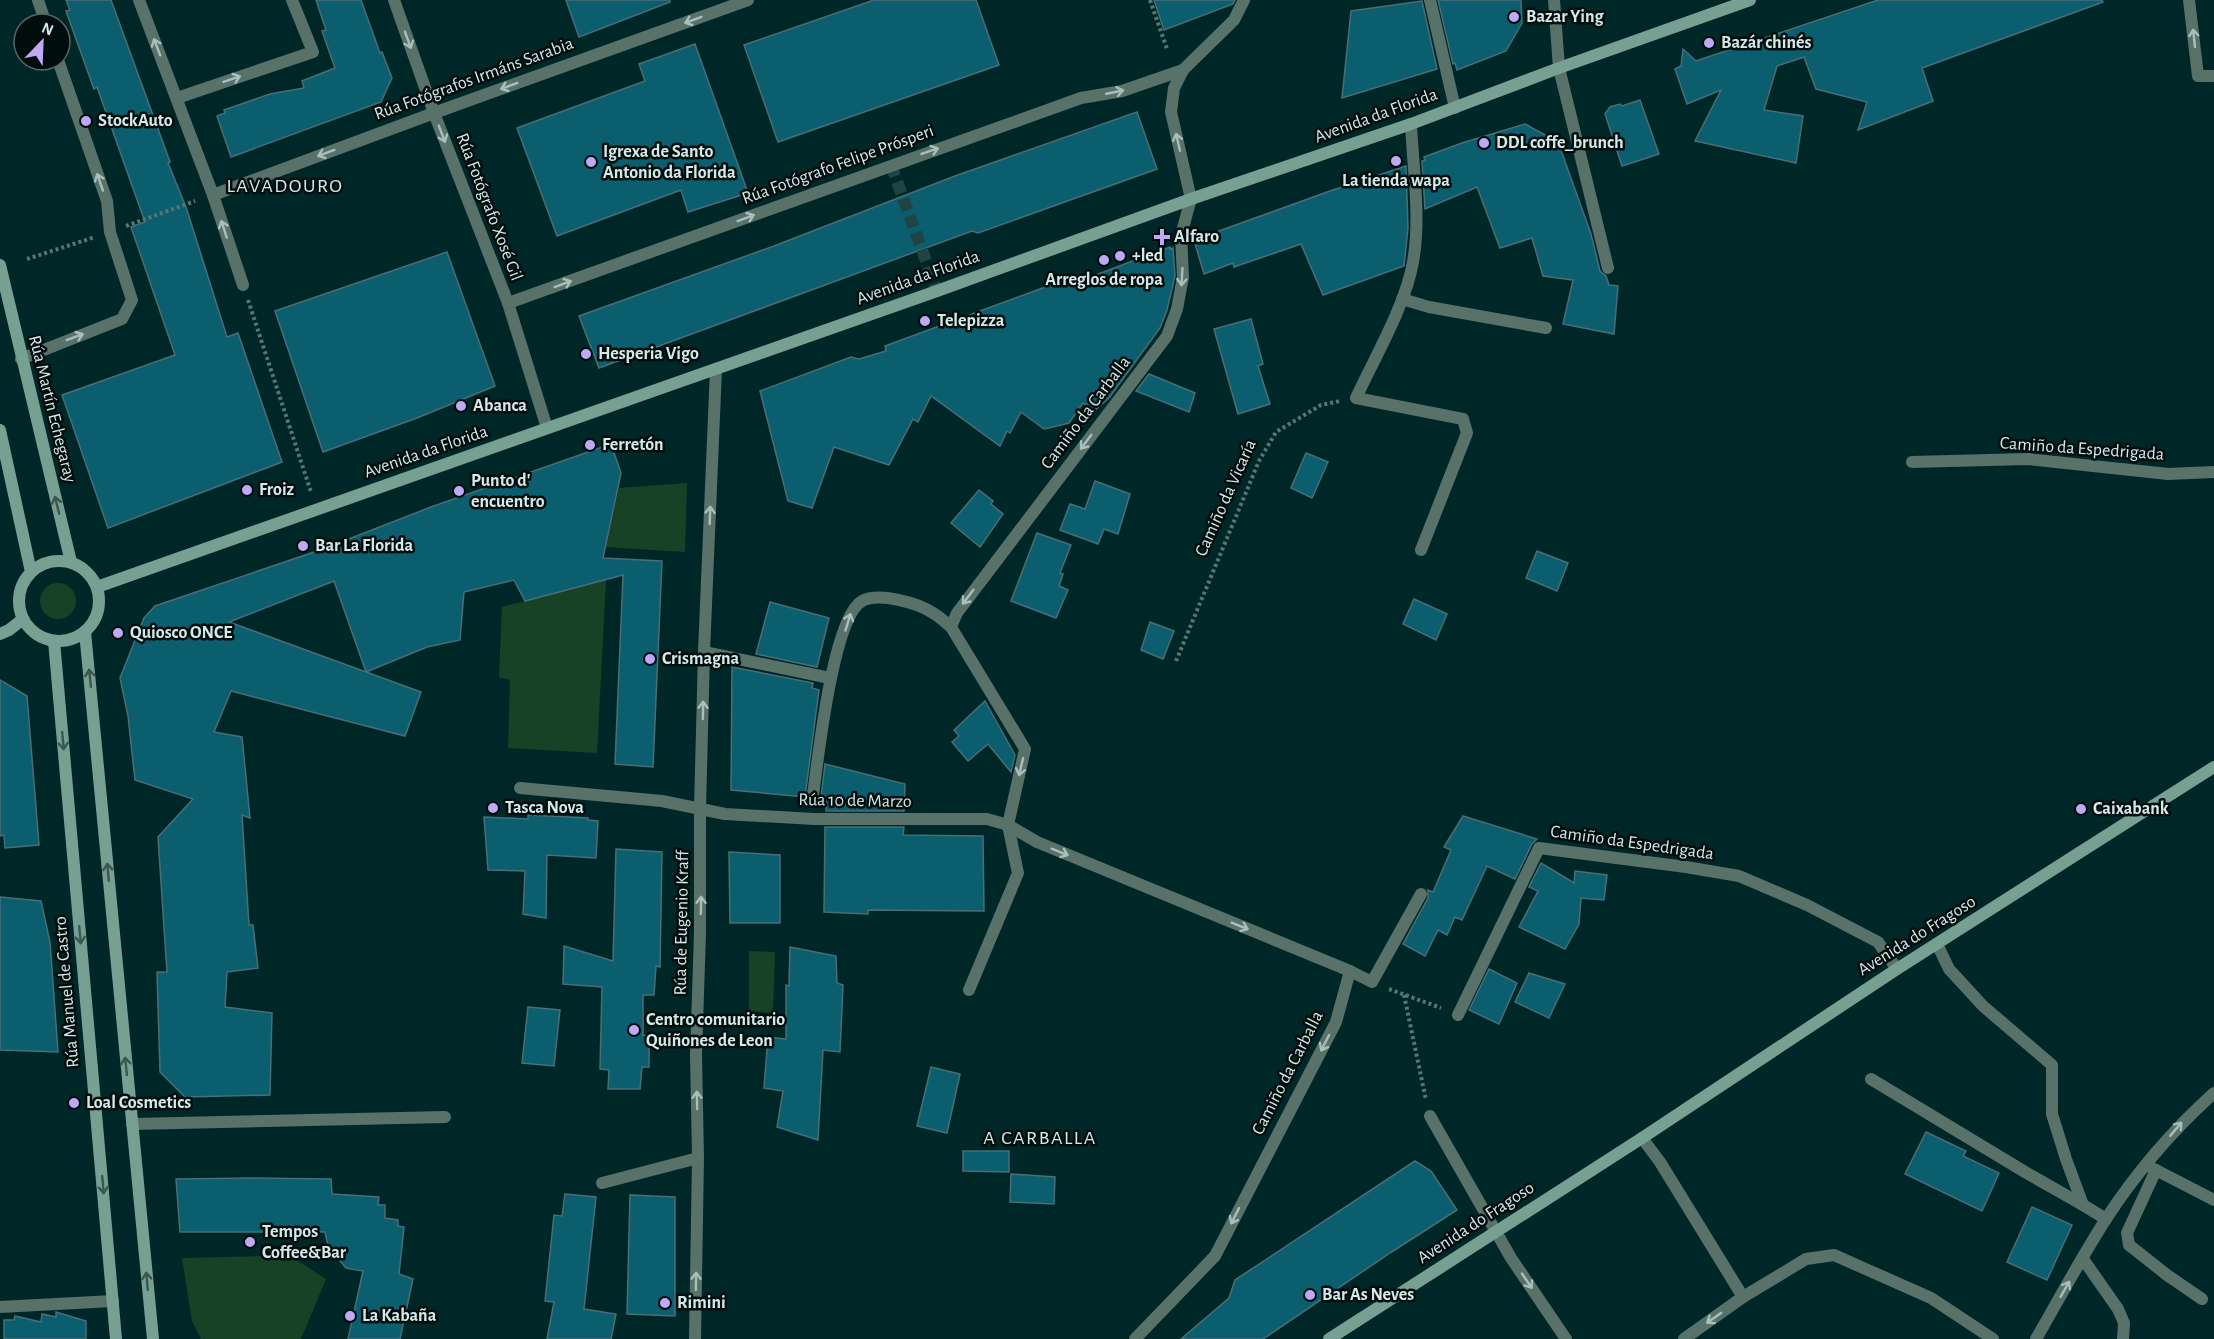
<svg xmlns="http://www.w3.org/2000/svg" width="2214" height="1339" font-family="'Alegreya Sans',sans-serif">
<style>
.green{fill:#184225}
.building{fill:#0b5e6d;stroke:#486e77;stroke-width:1.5;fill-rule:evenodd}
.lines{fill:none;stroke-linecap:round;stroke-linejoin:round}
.pedestrian-tunnel{stroke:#204444;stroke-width:12;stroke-dasharray:12 6;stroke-linecap:butt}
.path{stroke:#577676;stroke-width:4;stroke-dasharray:3 3;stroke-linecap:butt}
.service{stroke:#587269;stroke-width:12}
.minor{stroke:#587269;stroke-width:12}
.secondary{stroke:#76a192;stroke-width:12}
.oneway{stroke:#a9bfbc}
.oneway2{stroke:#3c5750}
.poi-dot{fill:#bfa8f4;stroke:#010d0d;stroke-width:2}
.labels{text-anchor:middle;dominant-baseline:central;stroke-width:5;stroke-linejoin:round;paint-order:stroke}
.poi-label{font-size:18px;font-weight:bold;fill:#d4e9e8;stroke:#010d0d;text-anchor:start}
.street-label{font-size:18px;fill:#d4e9e8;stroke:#010d0d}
.neighbourhood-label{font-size:20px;letter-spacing:1.5px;fill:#d4e9e8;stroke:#010d0d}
</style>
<rect width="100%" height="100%" fill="#002727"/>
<g class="green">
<path d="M 687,483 L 685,552 L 606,547 L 619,488 Z"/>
<path d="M 606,580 L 597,753 L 508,748 L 510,680 L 499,677 L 502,607 Z"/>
<circle cx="58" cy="601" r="18"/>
<path d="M 749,951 L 775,952 L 773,1013 L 749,1011 Z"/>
<path d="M 266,1256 L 298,1261 L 326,1279 L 301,1339 L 201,1339 L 192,1321 L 182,1258 Z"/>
</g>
<g class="building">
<path d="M 66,0 L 111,0 L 170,162 L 168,163 L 186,207 L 227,337 L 238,333 L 282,462 L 108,528 L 62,395 L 175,355 L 131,227 L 145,222 L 97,87 L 94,89 L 66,11 L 70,10 Z"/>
<path d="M 316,0 L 361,0 L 380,53 L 382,52 L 392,78 L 381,102 L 231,157 L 217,116 L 225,113 L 224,110 L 270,94 L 304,88 L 302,81 L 335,68 L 322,31 L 326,30 Z"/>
<path d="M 566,0 L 670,0 L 670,2 L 579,37 Z"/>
<path d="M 874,0 L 976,0 L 999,65 L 778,142 L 744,45 Z"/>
<path d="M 1154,0 L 1235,0 L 1233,4 L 1164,30 Z"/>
<path d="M 1438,0 L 1521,0 L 1522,23 L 1506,51 L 1457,70 L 1455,63 L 1453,64 Z"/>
<path d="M 1878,0 L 2102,0 L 2103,2 L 1922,68 L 1933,101 L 1858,130 L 1867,102 L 1816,89 L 1804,57 L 1777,66 L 1764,110 L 1803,116 L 1796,163 L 1695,141 L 1721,90 L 1687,104 L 1675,69 L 1681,66 L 1683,49 L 1696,61 Z"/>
<path d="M 1422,1 L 1437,69 L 1342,98 L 1351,11 Z"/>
<path d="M 695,44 L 748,193 L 688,212 L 681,190 L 557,236 L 517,128 L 645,81 L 639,64 Z"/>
<path d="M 1640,100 L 1659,154 L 1622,166 L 1605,114 L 1610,107 L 1620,104 L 1622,106 Z"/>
<path d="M 1137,112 L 1157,169 L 978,233 L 972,231 L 599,368 L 579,316 L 774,246 L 955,176 Z"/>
<path d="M 1525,124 L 1558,142 L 1591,234 L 1600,271 L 1606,276 L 1609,285 L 1618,286 L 1614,334 L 1563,324 L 1573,280 L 1543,276 L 1532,238 L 1500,248 L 1477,187 L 1425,209 L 1422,161 L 1425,160 L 1424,157 L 1462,143 Z"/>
<path d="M 1406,166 L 1408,228 L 1404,266 L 1323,295 L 1301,244 L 1234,267 L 1233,263 L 1204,274 L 1194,240 L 1330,191 Z"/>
<path d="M 1170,247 L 1170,249 L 1173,248 L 1175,276 L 1167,310 L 1160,328 L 1109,398 L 1095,410 L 1083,403 L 1069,423 L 1044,429 L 1021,412 L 1010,433 L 1007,431 L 1000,446 L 931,396 L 918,422 L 913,419 L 889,465 L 834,447 L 812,508 L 788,501 L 760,391 L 851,357 L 859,359 L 886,351 L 885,346 L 1048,286 L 1069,285 Z"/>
<path d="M 447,252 L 495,386 L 417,418 L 323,452 L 275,311 Z"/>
<path d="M 1251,319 L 1263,364 L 1258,366 L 1270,404 L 1238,414 L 1214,329 Z"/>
<path d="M 1149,374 L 1195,393 L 1189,412 L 1136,391 Z"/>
<path d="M 611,444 L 621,473 L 603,558 L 662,561 L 653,767 L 615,764 L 623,575 L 525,601 L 514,580 L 464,592 L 460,640 L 427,647 L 366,672 L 421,692 L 405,736 L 231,691 L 214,732 L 242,737 L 250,818 L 242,815 L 249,925 L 253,925 L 258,968 L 227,972 L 225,1007 L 272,1013 L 270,1095 L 185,1097 L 160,1072 L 157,972 L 167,972 L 158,837 L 193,799 L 135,780 L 128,716 L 120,678 L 144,618 L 155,606 L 323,549 L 431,507 ZM 334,581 L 366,672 L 229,622 Z"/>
<path d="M 1306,453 L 1328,462 L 1312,498 L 1291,488 Z"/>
<path d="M 1095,481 L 1130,494 L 1118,534 L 1104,529 L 1098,544 L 1060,530 L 1070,504 L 1085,509 Z"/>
<path d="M 979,490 L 993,501 L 991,504 L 1003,514 L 980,547 L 951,523 Z"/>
<path d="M 1037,533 L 1071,545 L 1060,573 L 1063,574 L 1059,586 L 1068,590 L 1056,618 L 1011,601 Z"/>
<path d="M 1537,551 L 1568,563 L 1557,591 L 1526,578 Z"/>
<path d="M 1414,599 L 1447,614 L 1436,640 L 1403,624 Z"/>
<path d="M 770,602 L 829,618 L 817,667 L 756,654 Z"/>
<path d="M 1150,622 L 1174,631 L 1163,659 L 1141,650 Z"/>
<path d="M 732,667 L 813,683 L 812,688 L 819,690 L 805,797 L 731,790 Z"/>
<path d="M 0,680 L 27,696 L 39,845 L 5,848 L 4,835 L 0,836 Z"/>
<path d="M 985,701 L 1015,755 L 1011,772 L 988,744 L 968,761 L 952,742 L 959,736 L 954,730 Z"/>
<path d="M 825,764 L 905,784 L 904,811 L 826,811 L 826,801 L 822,801 L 821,798 Z"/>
<path d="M 528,815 L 588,818 L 588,820 L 598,821 L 596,858 L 547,855 L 546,918 L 523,914 L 525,871 L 488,870 L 484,817 L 528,819 Z"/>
<path d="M 1463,816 L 1537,839 L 1532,844 L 1515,879 L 1487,866 L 1462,920 L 1455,917 L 1447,935 L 1438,930 L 1425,956 L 1403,944 L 1428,898 L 1428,890 L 1433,892 L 1451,850 L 1444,847 Z"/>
<path d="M 825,827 L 904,827 L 903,835 L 983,836 L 984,911 L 868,910 L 868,914 L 824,912 Z"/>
<path d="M 616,849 L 662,852 L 660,967 L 656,966 L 654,995 L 643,995 L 643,1035 L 649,1036 L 649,1067 L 642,1067 L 640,1089 L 608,1089 L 609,1070 L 600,1069 L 602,987 L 563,984 L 564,946 L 613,961 Z"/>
<path d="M 729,852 L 780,855 L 780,923 L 730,923 Z"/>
<path d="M 1541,863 L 1574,883 L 1575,871 L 1607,875 L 1604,900 L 1581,898 L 1579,924 L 1565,949 L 1519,927 L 1538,891 L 1529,887 Z"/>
<path d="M 0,897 L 41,901 L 50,942 L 58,1052 L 0,1050 Z"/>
<path d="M 790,947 L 836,956 L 837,983 L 843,985 L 840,1052 L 823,1050 L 818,1140 L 777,1127 L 783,1091 L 764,1088 L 768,1037 L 786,1039 L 786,985 L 789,986 Z"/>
<path d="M 1489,969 L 1517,983 L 1499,1024 L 1469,1010 Z"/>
<path d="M 1529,973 L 1565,984 L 1549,1018 L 1515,1002 Z"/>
<path d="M 528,1007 L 560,1010 L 554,1066 L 522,1063 Z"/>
<path d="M 931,1067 L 960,1074 L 947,1133 L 917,1126 Z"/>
<path d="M 1926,1132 L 1966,1151 L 1963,1156 L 1999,1173 L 1982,1211 L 1905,1174 Z"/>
<path d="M 963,1151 L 1009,1151 L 1009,1172 L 963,1171 Z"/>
<path d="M 1415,1161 L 1431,1171 L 1457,1210 L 1390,1253 L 1263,1339 L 1181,1339 L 1229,1298 L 1235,1280 Z"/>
<path d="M 1011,1174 L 1055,1177 L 1054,1204 L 1010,1202 Z"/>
<path d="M 252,1178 L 331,1179 L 332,1194 L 379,1197 L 378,1205 L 385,1205 L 385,1218 L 398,1220 L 398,1226 L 404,1227 L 399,1274 L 413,1279 L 400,1339 L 348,1339 L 363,1271 L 346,1268 L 328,1246 L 325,1232 L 180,1232 L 176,1179 Z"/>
<path d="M 565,1194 L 596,1197 L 584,1309 L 616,1314 L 611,1339 L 547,1339 L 554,1302 L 545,1301 L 554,1215 L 562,1216 Z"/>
<path d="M 630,1195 L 675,1197 L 675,1316 L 627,1314 Z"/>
<path d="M 2032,1207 L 2072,1225 L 2047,1280 L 2007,1262 Z"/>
<path d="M 56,1312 L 86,1321 L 86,1339 L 4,1339 L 4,1320 L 14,1320 L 15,1316 L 41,1322 L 42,1314 L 56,1317 Z"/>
</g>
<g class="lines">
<path class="pedestrian-tunnel" d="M 891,165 L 937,291"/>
<g class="path">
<path d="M 1150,0 L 1167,49"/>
<path d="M 126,226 L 195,201"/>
<path d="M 27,259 L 95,237"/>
<path d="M 248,300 L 311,492"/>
<path d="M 1176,661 L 1259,461 L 1276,432 L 1321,405 L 1340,401"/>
<path d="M 1389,989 L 1441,1008"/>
<path d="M 1404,995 L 1426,1100"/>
</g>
<path class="service" d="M 602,1183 L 698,1158"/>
<g class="minor">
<path d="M 38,0 L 46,24"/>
<path d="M 139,0 L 213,195 L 243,285"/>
<path d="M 394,0 L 434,113 L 508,303 L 547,428"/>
<path d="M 1430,0 L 1455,108"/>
<path d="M 1554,0 L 1559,68 L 1608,268"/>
<path d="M 2189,0 L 2198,76 L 2214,76"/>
<path d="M 177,98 L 313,52 L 292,0"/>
<path d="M 1411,124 C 1413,170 1421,217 1413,262 C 1406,304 1374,359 1356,398 L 1463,419 L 1467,433 L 1421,550"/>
<path d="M 213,195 L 434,113 L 748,0"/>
<path d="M 1402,299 L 1429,307 L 1546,328"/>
<path d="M 508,303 L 1081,98 L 1122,91 L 1183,70"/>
<path d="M 21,359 L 122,319 L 132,300 L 110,232 L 107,201 L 58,60"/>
<path d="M 1912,462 L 2028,459 L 2168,474 L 2214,472"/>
<path d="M 704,652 L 830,678"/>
<path d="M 520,788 L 662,801 L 725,814 L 814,819 L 987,819 L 1008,825 L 1037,842 L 1350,971 L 1336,1022 L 1215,1256 L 1135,1339"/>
<path d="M 813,795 C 818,759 833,617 862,601 C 879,592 918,603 933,613 C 940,617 945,622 951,627"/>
<path d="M 1937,944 L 1949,969 L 1983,1006 L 2052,1065 L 2052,1114 L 2066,1159 L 2083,1205 L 2106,1219"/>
<path d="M 1350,971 L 1372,982 L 1421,894"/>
<path d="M 969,990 L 1018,873 L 1008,825 L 1025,749 L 951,627 L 957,613 L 1167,336 L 1177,309 L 1183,277 L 1181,235 L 1191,199 L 1171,112 L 1174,88 L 1183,70 L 1234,20 L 1244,0"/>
<path d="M 1458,1015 L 1539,848 L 1686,867 L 1739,876 L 1807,905 L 1878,942 L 1897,969"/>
<path d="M 1871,1079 L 2025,1172 L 2083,1205"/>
<path d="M 1430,1116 L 1511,1258 L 1566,1339"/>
<path d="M 132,1124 L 445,1117"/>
<path d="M 1642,1138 L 1660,1162 L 1743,1297"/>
<path d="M 2150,1167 L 2214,1200"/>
<path d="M 2156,1170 L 2127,1233 L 2129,1245 L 2167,1275 L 2202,1299"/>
<path d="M 2083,1259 L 2118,1309 L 2124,1323 L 2123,1339"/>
<path d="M 0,1307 L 113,1301"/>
<path d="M 695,1339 L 698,1158 L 696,1055 L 700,933 L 700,809 L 704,652 L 716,369"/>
<path d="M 1684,1339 L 1743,1297 L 1806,1259 L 1834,1255 L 1931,1298 L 1993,1339"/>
<path d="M 2036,1339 C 2059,1299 2081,1258 2106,1219 C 2136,1173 2173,1130 2214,1093"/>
</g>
<g class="secondary">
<path d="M 0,265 L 71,562"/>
<path d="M 0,430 L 31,572"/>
<circle cx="59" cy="601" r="40"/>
<path d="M 97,587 L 937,291 L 1191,199 L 1411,124 L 1559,68 L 1750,0"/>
<path d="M 85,632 L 153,1339"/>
<path d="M 0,634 L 9,630 L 23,619"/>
<path d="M 54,641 L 116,1339"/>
<path d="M 1329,1339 L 1642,1138 L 1897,969 L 2214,767"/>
</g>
</g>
<defs><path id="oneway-shaft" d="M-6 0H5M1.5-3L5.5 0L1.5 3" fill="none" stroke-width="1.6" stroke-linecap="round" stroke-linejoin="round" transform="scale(1.5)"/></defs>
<g class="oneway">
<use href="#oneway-shaft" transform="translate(693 20) rotate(160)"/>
<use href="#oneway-shaft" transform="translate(2194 38) rotate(-96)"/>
<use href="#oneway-shaft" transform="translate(408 40) rotate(70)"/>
<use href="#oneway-shaft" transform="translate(157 47) rotate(-111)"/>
<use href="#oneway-shaft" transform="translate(232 79) rotate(-19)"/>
<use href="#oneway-shaft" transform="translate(509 86) rotate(160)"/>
<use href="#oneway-shaft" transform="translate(1115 92) rotate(-11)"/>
<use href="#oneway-shaft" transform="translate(442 134) rotate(69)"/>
<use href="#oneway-shaft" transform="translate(1178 142) rotate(-103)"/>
<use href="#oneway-shaft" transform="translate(930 151) rotate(-19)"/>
<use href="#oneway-shaft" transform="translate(326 153) rotate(160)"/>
<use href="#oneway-shaft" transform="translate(100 182) rotate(-109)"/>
<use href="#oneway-shaft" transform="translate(746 218) rotate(-20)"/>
<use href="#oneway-shaft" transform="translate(224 229) rotate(-108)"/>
<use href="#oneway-shaft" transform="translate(1182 277) rotate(93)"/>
<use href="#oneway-shaft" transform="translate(563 284) rotate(-20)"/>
<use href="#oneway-shaft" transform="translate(75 337) rotate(-20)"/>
<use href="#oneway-shaft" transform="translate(1086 442) rotate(127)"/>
<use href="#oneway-shaft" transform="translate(710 515) rotate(-88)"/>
<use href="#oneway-shaft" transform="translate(968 597) rotate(127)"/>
<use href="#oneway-shaft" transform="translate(848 622) rotate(-73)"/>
<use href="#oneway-shaft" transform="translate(703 710) rotate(-89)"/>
<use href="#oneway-shaft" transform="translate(1021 767) rotate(103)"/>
<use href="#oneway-shaft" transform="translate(1060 852) rotate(22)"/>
<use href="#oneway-shaft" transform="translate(701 905) rotate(-89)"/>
<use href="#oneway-shaft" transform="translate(1240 926) rotate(22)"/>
<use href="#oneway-shaft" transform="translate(1325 1043) rotate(117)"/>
<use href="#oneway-shaft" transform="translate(697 1100) rotate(-91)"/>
<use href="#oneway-shaft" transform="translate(2176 1129) rotate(-50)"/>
<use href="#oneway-shaft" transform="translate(1235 1216) rotate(117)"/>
<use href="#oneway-shaft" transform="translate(696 1281) rotate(-89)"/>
<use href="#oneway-shaft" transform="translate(1527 1281) rotate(56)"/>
<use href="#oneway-shaft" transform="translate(2065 1289) rotate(-60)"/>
<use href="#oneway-shaft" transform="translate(1714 1318) rotate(145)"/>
</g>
<g class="oneway2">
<use href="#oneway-shaft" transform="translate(57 505) rotate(-104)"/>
<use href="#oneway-shaft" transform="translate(90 678) rotate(-96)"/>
<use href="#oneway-shaft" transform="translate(63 741) rotate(85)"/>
<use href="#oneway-shaft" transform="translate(108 872) rotate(-95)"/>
<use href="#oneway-shaft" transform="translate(80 935) rotate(85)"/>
<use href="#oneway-shaft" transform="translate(126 1066) rotate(-96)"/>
<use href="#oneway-shaft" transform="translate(103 1185) rotate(85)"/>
<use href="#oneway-shaft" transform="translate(147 1281) rotate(-95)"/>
</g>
<g class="poi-dot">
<circle cx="1514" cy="17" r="6"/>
<circle cx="1709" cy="43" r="6"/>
<circle cx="86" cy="121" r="6"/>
<circle cx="1484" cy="143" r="6"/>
<circle cx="1396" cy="161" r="6"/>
<circle cx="591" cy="162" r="6"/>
<path d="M1159 228h6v6h6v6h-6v6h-6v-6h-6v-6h6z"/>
<circle cx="1120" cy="256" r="6"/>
<circle cx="1104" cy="260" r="6"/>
<circle cx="925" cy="321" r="6"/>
<circle cx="586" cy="354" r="6"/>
<circle cx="461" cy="406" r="6"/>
<circle cx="590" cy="445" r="6"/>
<circle cx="247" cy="490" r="6"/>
<circle cx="459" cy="491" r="6"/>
<circle cx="303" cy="546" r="6"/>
<circle cx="118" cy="633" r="6"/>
<circle cx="650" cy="659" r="6"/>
<circle cx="493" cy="808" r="6"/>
<circle cx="2081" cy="809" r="6"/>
<circle cx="634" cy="1030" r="6"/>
<circle cx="74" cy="1103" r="6"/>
<circle cx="250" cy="1242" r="6"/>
<circle cx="1310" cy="1295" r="6"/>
<circle cx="665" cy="1303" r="6"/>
<circle cx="350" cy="1316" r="6"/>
</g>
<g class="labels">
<g class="poi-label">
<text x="1526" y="17">Bazar Ying</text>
<text x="1721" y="43">Bazár chinés</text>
<text x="98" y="121">StockAuto</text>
<text x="1496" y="143">DDL coffe_brunch</text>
<text x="603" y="152">Igrexa de Santo<tspan x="603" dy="21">Antonio da Florida</tspan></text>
<text x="1396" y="181" text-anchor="middle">La tienda wapa</text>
<text x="1174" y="237">Alfaro</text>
<text x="1132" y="256">+led</text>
<text x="1104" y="280" text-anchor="middle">Arreglos de ropa</text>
<text x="937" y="321">Telepizza</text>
<text x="598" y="354">Hesperia Vigo</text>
<text x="473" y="406">Abanca</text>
<text x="602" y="445">Ferretón</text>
<text x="471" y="481">Punto d'<tspan x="471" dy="21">encuentro</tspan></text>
<text x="259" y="490">Froiz</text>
<text x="315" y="546">Bar La Florida</text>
<text x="130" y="633">Quiosco ONCE</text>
<text x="662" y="659">Crismagna</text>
<text x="505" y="808">Tasca Nova</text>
<text x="2093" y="809">Caixabank</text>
<text x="646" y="1020">Centro comunitario<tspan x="646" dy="21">Quiñones de Leon</tspan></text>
<text x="86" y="1103">Loal Cosmetics</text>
<text x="262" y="1232">Tempos<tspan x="262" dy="21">Coffee&amp;Bar</tspan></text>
<text x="1322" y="1295">Bar As Neves</text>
<text x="677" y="1303">Rimini</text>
<text x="362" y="1316">La Kabaña</text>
</g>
<g class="street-label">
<text transform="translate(474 79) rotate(-20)">Rúa Fotógrafos Irmáns Sarabia</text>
<text transform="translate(1376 116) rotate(-20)">Avenida da Florida</text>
<text transform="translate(838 165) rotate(-20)">Rúa Fotógrafo Felipe Prósperi</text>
<text transform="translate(489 207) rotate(69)">Rúa Fotógrafo Xosé Gil</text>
<text transform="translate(918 278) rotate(-20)">Avenida da Florida</text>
<text transform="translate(52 409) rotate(76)">Rúa Martín Echegaray</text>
<text transform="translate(1086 413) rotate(-53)">Camiño da Carballa</text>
<text transform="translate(2082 449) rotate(4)">Camiño da Espedrigada</text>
<text transform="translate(426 452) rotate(-19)">Avenida da Florida</text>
<text transform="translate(1226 498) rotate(-66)">Camiño da Vicaría</text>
<text transform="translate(855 801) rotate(1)">Rúa 10 de Marzo</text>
<text transform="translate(1632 843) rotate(8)">Camiño da Espedrigada</text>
<text transform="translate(682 923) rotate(-89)">Rúa de Eugenio Kraff</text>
<text transform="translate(1917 936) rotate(-32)">Avenida do Fragoso</text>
<text transform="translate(67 992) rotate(-95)">Rúa Manuel de Castro</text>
<text transform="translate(1288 1073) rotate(-63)">Camiño da Carballa</text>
<text transform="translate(1476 1223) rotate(-33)">Avenida do Fragoso</text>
</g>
<g class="neighbourhood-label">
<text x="285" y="186">LAVADOURO</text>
<text x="1040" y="1138">A CARBALLA</text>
</g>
</g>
<g transform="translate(42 42) rotate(23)"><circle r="28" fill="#010d0d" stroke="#556565" stroke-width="1.5"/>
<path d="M0-4.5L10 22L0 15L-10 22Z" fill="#bfa8f4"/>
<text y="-9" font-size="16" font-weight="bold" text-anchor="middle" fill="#d4e9e8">N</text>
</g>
</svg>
